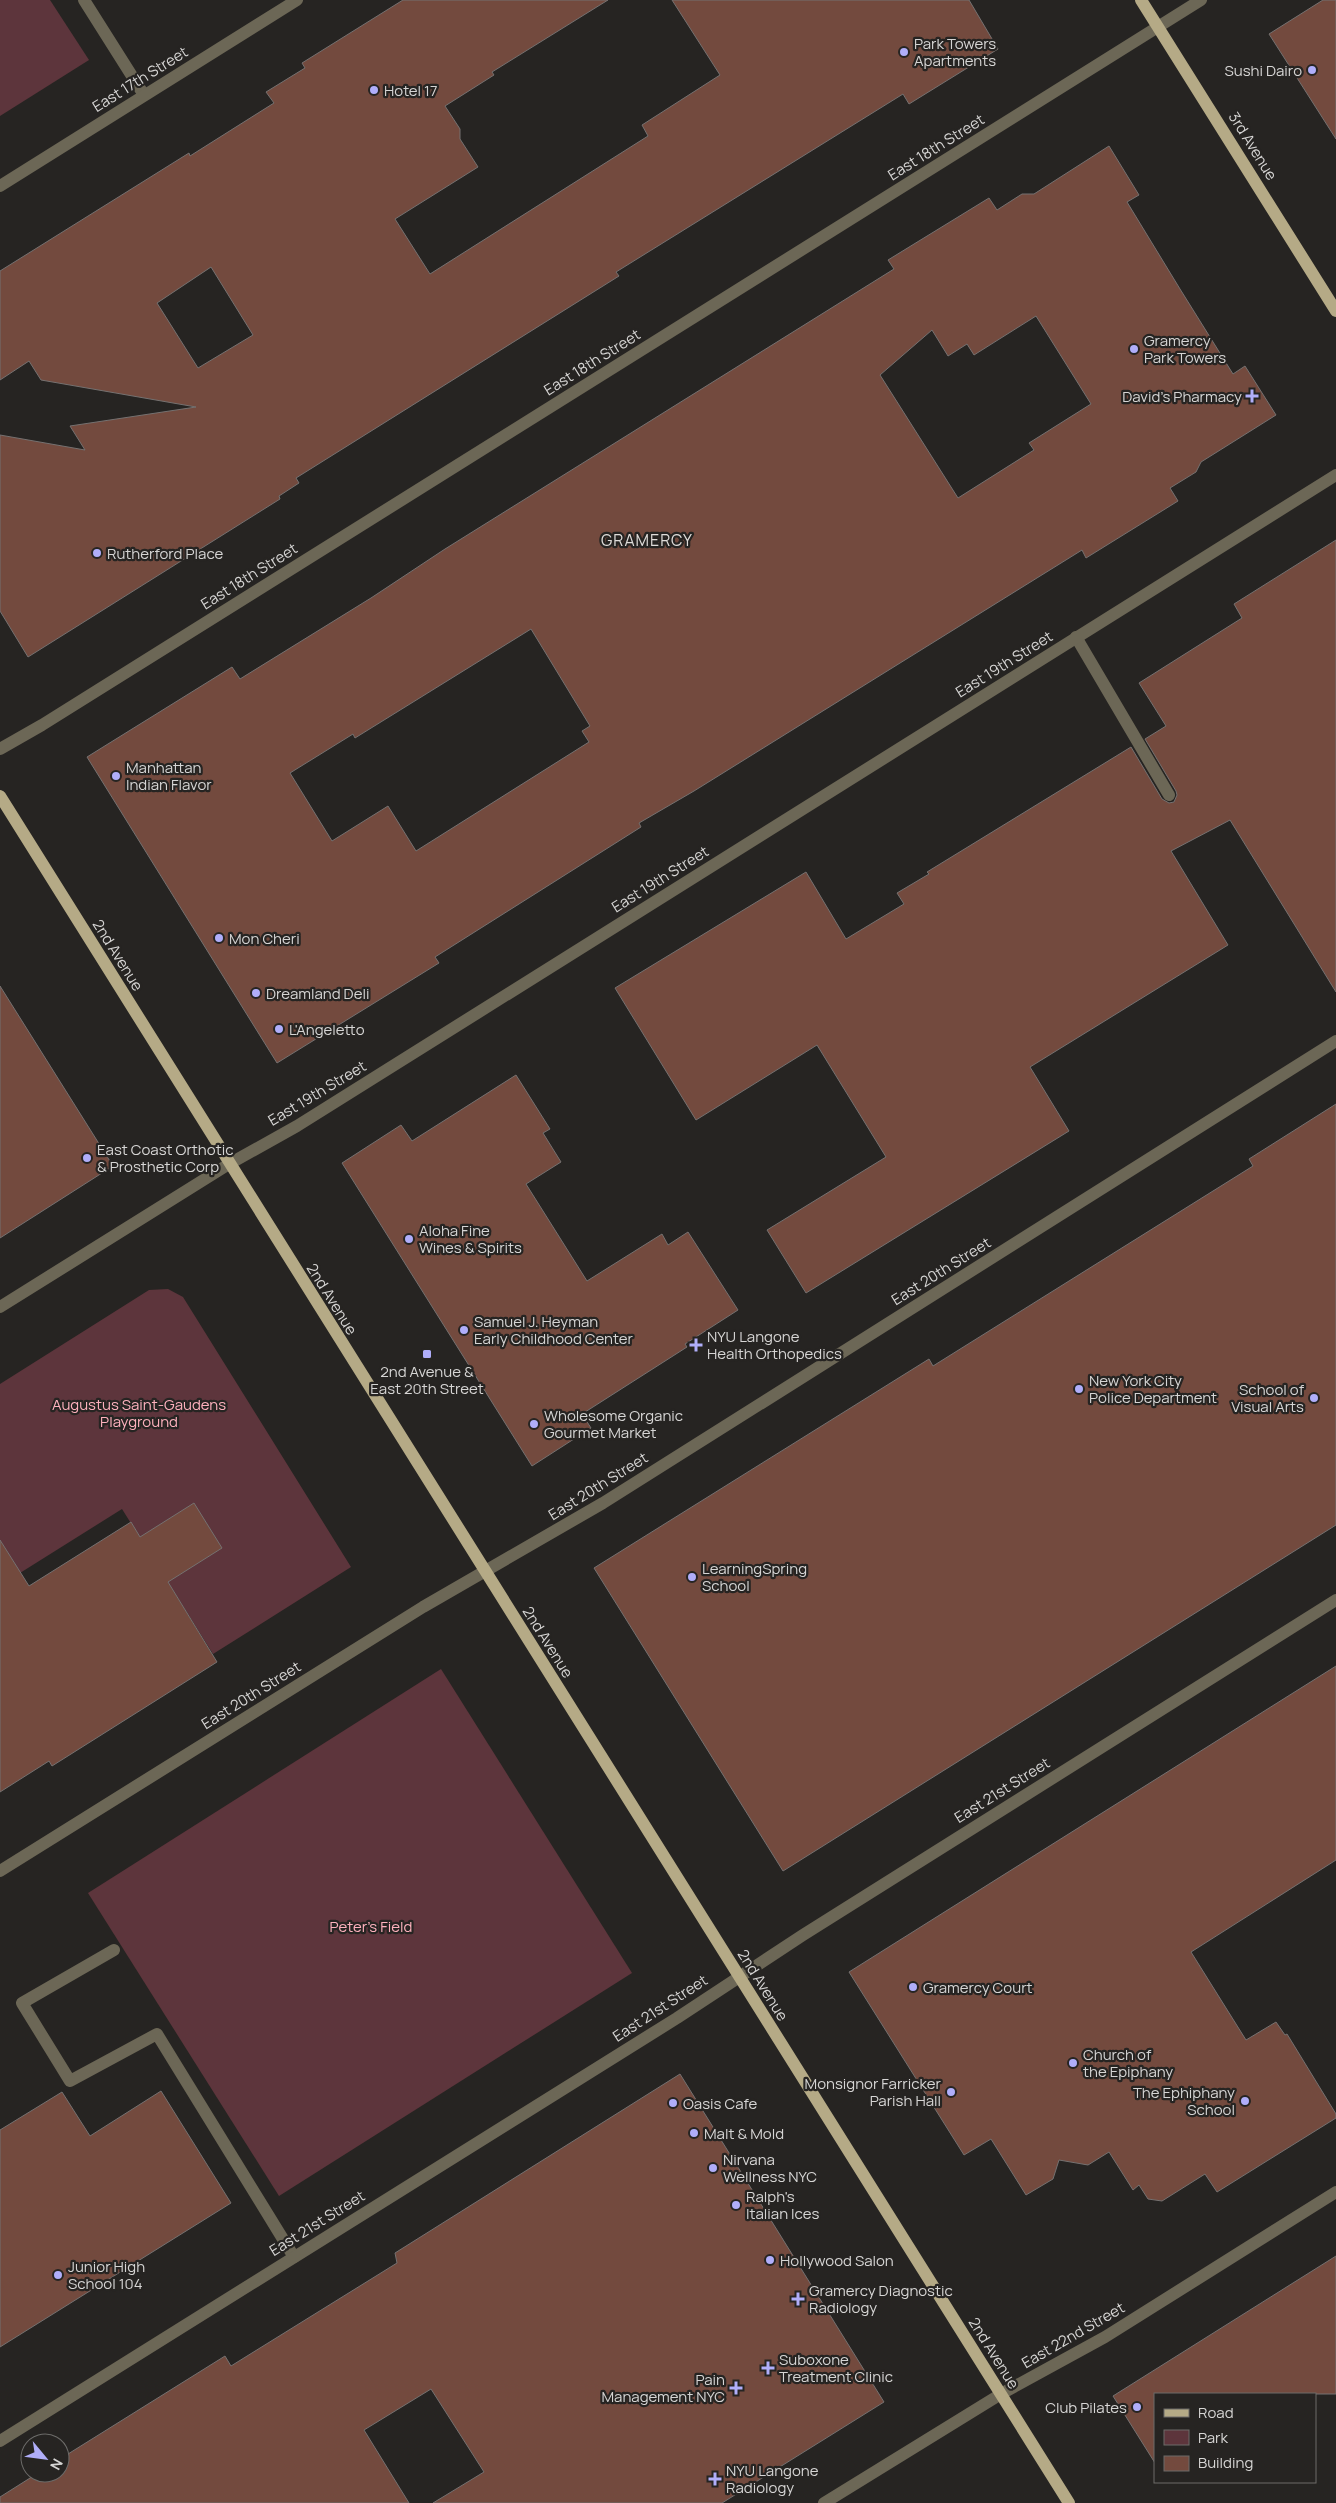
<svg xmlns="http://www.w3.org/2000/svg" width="1336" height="2503" font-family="Manrope,sans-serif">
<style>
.green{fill:#5d353c}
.building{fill:#734a3e;stroke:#757170;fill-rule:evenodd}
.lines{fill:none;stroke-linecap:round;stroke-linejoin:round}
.minor{stroke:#6c6756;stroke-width:12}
.major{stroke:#b5aa86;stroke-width:12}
.poi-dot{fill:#b0aefa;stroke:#262422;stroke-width:2}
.labels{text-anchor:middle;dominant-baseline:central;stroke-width:4.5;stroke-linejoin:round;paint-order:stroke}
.poi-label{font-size:15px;fill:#d6d5d4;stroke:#262422;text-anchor:start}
.street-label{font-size:15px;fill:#d6d5d4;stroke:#262422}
.park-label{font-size:15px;fill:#fdb1bd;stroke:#262422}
.neighbourhood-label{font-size:16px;letter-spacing:1px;fill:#dfdcd9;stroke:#262422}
</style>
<rect width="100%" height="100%" fill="#262422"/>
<g class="green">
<path d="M 0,0 L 50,0 L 89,60 L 0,116 Z"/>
<path d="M 168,1289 L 183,1297 L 351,1567 L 213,1654 L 122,1509 L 20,1573 L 0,1540 L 0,1384 L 149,1290 Z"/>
<path d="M 441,1669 L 632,1973 L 279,2196 L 88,1893 Z"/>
</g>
<g class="building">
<path d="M 403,0 L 608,0 L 492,72 L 494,75 L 445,106 L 460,129 L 460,139 L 478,167 L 395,219 L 430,274 L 648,136 L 642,125 L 720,75 L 672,0 L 969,0 L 998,49 L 909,104 L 903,94 L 616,272 L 619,276 L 296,478 L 299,483 L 279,496 L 280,499 L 28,657 L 0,611 L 0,435 L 85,450 L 70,426 L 196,407 L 41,380 L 29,361 L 0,380 L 0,271 L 189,153 L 190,156 L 274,103 L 266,92 L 305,68 L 302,63 ZM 211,267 L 253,335 L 198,368 L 157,303 Z"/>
<path d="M 1323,0 L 1336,0 L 1336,139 L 1269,34 Z"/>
<path d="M 1109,146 L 1139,195 L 1127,202 L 1180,289 L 1233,374 L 1245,366 L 1276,415 L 1201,462 L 1196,472 L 1170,488 L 1178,501 L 1086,558 L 1082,550 L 694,791 L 639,823 L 641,827 L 435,957 L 439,963 L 277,1063 L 87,757 L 232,667 L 240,679 L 371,598 L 445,549 L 894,269 L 888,260 L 989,198 L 997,210 L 1022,194 L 1034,194 ZM 1036,316 L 1091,404 L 1029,443 L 1034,450 L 958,498 L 880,375 L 932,330 L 948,356 L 967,344 L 974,355 ZM 531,629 L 590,726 L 582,731 L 589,742 L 416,851 L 388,806 L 332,841 L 290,773 L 353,734 L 355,738 Z"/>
<path d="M 1336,540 L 1336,992 L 1230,820 L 1171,851 L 1228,945 L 1030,1067 L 1069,1131 L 806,1293 L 767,1230 L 886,1157 L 817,1045 L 696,1120 L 615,988 L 806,872 L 846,939 L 904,904 L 897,893 L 929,874 L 927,872 L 1131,747 L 1162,799 L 1169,803 L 1174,802 L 1177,795 L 1176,791 L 1145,739 L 1166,726 L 1139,683 L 1242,618 L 1234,604 Z"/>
<path d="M 0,986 L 113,1166 L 0,1238 Z"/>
<path d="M 516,1075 L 550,1129 L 543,1133 L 561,1162 L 526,1184 L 587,1281 L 662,1234 L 668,1245 L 688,1232 L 738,1310 L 685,1344 L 687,1347 L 582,1414 L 591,1428 L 532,1466 L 342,1163 L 401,1125 L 412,1141 Z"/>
<path d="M 1336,1104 L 1336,1525 L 783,1871 L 594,1568 L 929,1359 L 933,1366 L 1253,1166 L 1249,1159 Z"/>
<path d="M 194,1503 L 222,1548 L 168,1582 L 217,1662 L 52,1766 L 49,1761 L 0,1792 L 0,1540 L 29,1586 L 131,1522 L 140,1537 Z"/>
<path d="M 1336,1666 L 1336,1860 L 1191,1952 L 1246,2040 L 1276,2022 L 1285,2035 L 1287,2034 L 1336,2114 L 1336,2118 L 1217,2192 L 1205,2174 L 1162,2201 L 1148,2199 L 1139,2185 L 1133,2190 L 1109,2152 L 1088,2165 L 1059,2160 L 1053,2179 L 1026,2195 L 991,2139 L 964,2155 L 849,1972 Z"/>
<path d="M 680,2074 L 884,2402 L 722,2503 L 433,2503 L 484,2472 L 431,2389 L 364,2430 L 409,2503 L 0,2503 L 0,2497 L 38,2473 L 60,2473 L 60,2459 L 225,2356 L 231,2366 L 397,2263 L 395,2253 Z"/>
<path d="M 161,2091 L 231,2203 L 0,2347 L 0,2130 L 62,2092 L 90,2136 Z"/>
<path d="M 1336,2256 L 1336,2394 L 1155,2394 L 1155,2463 L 1113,2396 Z"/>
</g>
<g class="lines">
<g class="minor">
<path d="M 84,0 L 144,95"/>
<path d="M 0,186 L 297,0"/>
<path d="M 1076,637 L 1169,795"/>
<path d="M 0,749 L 42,725 L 1201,0"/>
<path d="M 0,1307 L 229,1164 L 297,1126 L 1336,475"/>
<path d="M 0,1871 L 423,1607 L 603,1503 L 1336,1041"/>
<path d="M 114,1950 L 22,2003 L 70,2081 L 157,2034 L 294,2257"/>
<path d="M 0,2441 L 677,2018 L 803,1935 L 1336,1600"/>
<path d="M 824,2503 L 1001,2394 L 1105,2337 L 1336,2192"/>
</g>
<g class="major">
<path d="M 1141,0 L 1336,311"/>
<path d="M 0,796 L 1069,2503"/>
</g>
</g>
<g class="poi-dot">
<circle cx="904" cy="52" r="5"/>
<circle cx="1312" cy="70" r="5"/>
<circle cx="374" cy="90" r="5"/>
<circle cx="1134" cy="349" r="5"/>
<path d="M1249.5 388.5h5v5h5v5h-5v5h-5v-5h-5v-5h5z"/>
<circle cx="97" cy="553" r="5"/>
<circle cx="116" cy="776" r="5"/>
<circle cx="219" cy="938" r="5"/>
<circle cx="256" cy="993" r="5"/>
<circle cx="279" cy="1029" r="5"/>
<circle cx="87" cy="1158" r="5"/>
<circle cx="409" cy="1239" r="5"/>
<circle cx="464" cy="1330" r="5"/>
<path d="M693.5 1337.5h5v5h5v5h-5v5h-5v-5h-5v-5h5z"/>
<rect x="422" y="1349" width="10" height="10" rx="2.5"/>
<circle cx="1079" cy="1389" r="5"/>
<circle cx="1314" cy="1398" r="5"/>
<circle cx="534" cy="1424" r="5"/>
<circle cx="692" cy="1577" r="5"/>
<circle cx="913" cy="1987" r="5"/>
<circle cx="1073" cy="2063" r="5"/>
<circle cx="951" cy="2092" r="5"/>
<circle cx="1245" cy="2101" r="5"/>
<circle cx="673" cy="2103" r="5"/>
<circle cx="694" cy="2133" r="5"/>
<circle cx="713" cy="2168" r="5"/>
<circle cx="736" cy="2205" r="5"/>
<circle cx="770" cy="2260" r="5"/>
<circle cx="58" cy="2275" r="5"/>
<path d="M795.5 2291.5h5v5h5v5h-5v5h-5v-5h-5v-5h5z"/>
<path d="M765.5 2360.5h5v5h5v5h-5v5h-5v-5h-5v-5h5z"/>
<path d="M733.5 2380.5h5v5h5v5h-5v5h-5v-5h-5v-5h5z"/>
<circle cx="1137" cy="2407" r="5"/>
<path d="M712.5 2471.5h5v5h5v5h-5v5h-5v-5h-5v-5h5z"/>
</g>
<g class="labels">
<g class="poi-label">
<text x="914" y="43">Park Towers<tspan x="914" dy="17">Apartments</tspan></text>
<text x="1302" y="70" text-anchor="end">Sushi Dairo</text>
<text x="384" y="90">Hotel 17</text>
<text x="1144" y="340">Gramercy<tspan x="1144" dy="17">Park Towers</tspan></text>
<text x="1242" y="396" text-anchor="end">David's Pharmacy</text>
<text x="107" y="553">Rutherford Place</text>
<text x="126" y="767">Manhattan<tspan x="126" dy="17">Indian Flavor</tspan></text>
<text x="229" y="938">Mon Cheri</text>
<text x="266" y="993">Dreamland Deli</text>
<text x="289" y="1029">L'Angeletto</text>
<text x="97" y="1149">East Coast Orthotic<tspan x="97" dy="17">&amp; Prosthetic Corp</tspan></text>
<text x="419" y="1230">Aloha Fine<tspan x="419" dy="17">Wines &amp; Spirits</tspan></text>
<text x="474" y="1321">Samuel J. Heyman<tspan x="474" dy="17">Early Childhood Center</tspan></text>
<text x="707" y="1336">NYU Langone<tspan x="707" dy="17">Health Orthopedics</tspan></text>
<text x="427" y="1371" text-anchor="middle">2nd Avenue &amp;<tspan x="427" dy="17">East 20th Street</tspan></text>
<text x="1089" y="1380">New York City<tspan x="1089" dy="17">Police Department</tspan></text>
<text x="1304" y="1389" text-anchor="end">School of<tspan x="1304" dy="17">Visual Arts</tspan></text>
<text x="544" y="1415">Wholesome Organic<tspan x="544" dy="17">Gourmet Market</tspan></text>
<text x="702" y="1568">LearningSpring<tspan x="702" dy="17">School</tspan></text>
<text x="923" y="1987">Gramercy Court</text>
<text x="1083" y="2054">Church of<tspan x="1083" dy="17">the Epiphany</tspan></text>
<text x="941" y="2083" text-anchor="end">Monsignor Farricker<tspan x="941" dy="17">Parish Hall</tspan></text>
<text x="1235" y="2092" text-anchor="end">The Ephiphany<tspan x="1235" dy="17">School</tspan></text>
<text x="683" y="2103">Oasis Cafe</text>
<text x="704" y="2133">Malt &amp; Mold</text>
<text x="723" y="2159">Nirvana<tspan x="723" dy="17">Wellness NYC</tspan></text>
<text x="746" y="2196">Ralph's<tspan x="746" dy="17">Italian Ices</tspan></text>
<text x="780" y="2260">Hollywood Salon</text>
<text x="68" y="2266">Junior High<tspan x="68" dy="17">School 104</tspan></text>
<text x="809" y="2290">Gramercy Diagnostic<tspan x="809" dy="17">Radiology</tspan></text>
<text x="779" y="2359">Suboxone<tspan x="779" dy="17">Treatment Clinic</tspan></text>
<text x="725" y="2379" text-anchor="end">Pain<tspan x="725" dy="17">Management NYC</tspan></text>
<text x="1127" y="2407" text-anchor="end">Club Pilates</text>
<text x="726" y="2470">NYU Langone<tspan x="726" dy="17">Radiology</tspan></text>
</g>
<g class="street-label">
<text transform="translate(140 79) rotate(-32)">East 17th Street</text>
<text transform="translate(1253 146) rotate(58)">3rd Avenue</text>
<text transform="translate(936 147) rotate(-32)">East 18th Street</text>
<text transform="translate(592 362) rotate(-32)">East 18th Street</text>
<text transform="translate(249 576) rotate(-32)">East 18th Street</text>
<text transform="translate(1004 664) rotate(-32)">East 19th Street</text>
<text transform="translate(660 879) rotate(-32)">East 19th Street</text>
<text transform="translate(118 955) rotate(58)">2nd Avenue</text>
<text transform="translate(317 1093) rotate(-31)">East 19th Street</text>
<text transform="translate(941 1271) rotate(-32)">East 20th Street</text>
<text transform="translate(332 1299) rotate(58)">2nd Avenue</text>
<text transform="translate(598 1486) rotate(-32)">East 20th Street</text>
<text transform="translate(548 1642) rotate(58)">2nd Avenue</text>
<text transform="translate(251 1695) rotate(-32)">East 20th Street</text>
<text transform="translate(1002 1790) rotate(-32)">East 21st Street</text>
<text transform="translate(763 1985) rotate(58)">2nd Avenue</text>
<text transform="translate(660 2008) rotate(-33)">East 21st Street</text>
<text transform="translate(317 2223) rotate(-32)">East 21st Street</text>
<text transform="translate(1073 2335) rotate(-30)">East 22nd Street</text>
<text transform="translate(994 2353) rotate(58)">2nd Avenue</text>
</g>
<g class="park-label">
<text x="139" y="1404">Augustus Saint-Gaudens<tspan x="139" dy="17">Playground</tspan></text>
<text x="371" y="1926">Peter's Field</text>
</g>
<g class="neighbourhood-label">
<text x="647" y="540">GRAMERCY</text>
</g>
</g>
<rect x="1154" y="2393" width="162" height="90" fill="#262422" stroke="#6c6b69"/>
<rect x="1164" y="2409" width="25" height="8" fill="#b5aa86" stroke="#6c6b69"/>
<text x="1198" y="2418" font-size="15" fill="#d6d5d4">Road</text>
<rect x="1164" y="2430" width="25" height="15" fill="#5d353c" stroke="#6c6b69"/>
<text x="1198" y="2443" font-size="15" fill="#d6d5d4">Park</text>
<rect x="1164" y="2456" width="25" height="15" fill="#734a3e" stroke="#6c6b69"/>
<text x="1198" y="2468" font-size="15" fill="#d6d5d4">Building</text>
<g transform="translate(45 2458) rotate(119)"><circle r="24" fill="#262422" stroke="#6c6b69"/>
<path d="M0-4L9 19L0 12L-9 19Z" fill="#b0aefa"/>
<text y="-8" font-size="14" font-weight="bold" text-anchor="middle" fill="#d6d5d4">N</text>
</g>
</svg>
